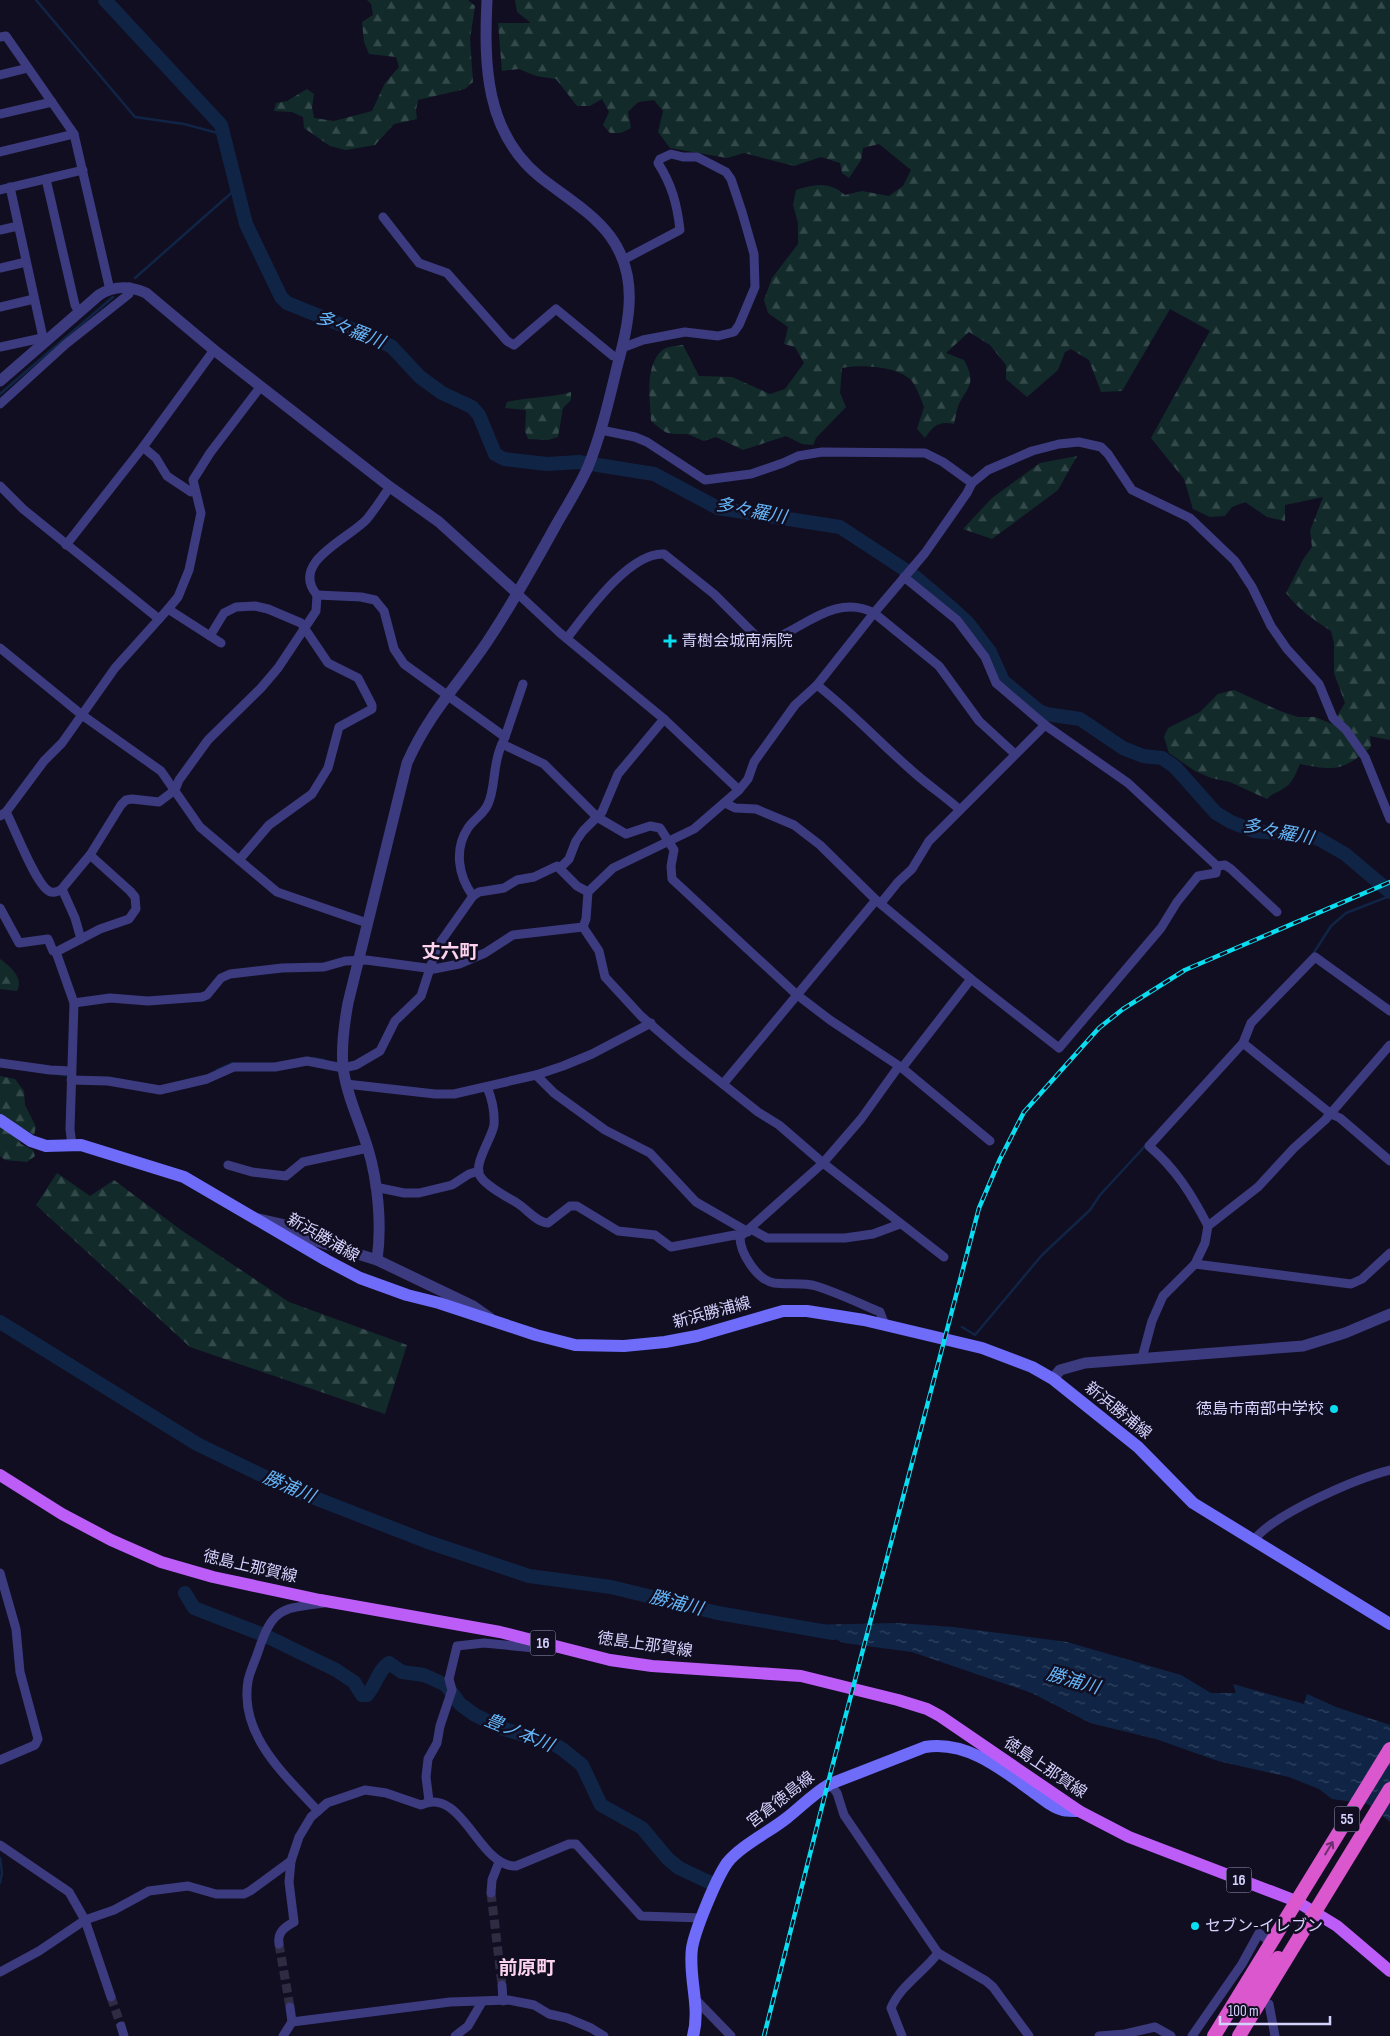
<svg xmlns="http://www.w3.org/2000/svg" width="1390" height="2036" font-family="'Sofia Sans Condensed','Noto Sans JP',sans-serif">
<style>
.forest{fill:url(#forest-firs)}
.water{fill:url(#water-ripples)}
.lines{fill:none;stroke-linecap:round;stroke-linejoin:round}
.stream{stroke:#102545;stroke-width:2.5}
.river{stroke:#102545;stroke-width:14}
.minor-tunnel{stroke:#2e2b43;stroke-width:9;stroke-dasharray:9 4.5;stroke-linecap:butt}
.minor{stroke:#3d3b7f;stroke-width:9}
.tertiary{stroke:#3d3b7f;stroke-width:11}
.secondary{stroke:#6e6cf9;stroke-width:12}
.primary{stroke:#bc5df8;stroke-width:12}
.trunk{stroke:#da57ce;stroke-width:14}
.rail-casing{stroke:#0addf0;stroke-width:4.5}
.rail{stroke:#110e22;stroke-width:2.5;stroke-dasharray:8;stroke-linecap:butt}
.oneway{stroke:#6b2f6f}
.poi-dot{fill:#0addf0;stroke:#110e22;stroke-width:2}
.labels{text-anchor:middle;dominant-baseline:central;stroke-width:5;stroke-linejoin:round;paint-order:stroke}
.shield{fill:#110e22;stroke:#9a96bb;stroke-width:1}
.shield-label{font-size:15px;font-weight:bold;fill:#d5d1fd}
.poi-label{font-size:16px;fill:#d5d1fd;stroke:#110e22;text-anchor:start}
.street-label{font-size:16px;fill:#d5d1fd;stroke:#110e22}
.water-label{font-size:18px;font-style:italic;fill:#64b6f8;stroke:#110e22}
.quarter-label{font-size:19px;font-weight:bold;fill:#fdd3ee;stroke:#110e22}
</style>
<defs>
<pattern id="forest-firs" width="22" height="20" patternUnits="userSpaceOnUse" patternTransform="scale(1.25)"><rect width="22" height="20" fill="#122b2a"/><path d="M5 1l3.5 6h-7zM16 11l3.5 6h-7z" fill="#34494a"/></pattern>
<pattern id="water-ripples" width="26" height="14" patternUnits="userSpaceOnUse" patternTransform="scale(1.25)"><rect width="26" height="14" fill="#102545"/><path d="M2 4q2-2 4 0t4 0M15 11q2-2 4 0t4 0" fill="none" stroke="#324461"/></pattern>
</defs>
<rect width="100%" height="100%" fill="#110e22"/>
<g class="forest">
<path d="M 367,0 L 468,0 L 475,6 L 470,39 L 473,82 L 465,89 L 418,100 L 416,110 L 417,119 L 394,124 L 375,145 L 346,150 L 330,146 L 304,128 L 303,117 L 292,112 L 274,111 L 276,103 L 287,101 L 307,89 L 314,94 L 312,107 L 314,118 L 334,121 L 372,111 L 385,83 L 399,67 L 396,57 L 369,54 L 364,42 L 362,22 L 373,15 L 371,4 Z"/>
<path d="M 515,0 L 1390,0 L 1390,740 L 1370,736 L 1371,747 C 1342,771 1336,771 1300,764 C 1296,773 1293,783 1284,788 C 1277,793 1274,792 1267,799 L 1230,782 L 1211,778 L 1195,771 L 1169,753 L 1164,737 L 1168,728 L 1200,712 L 1218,694 L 1234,690 L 1280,711 L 1298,717 L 1315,717 L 1332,724 L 1345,703 L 1334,673 L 1334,643 L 1331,631 C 1314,620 1298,609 1286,593 L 1304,558 L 1312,547 L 1310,531 L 1323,497 L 1285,505 L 1285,521 L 1267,517 L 1245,502 L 1232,507 L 1225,516 L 1210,517 L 1193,509 L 1184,479 L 1151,438 L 1210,331 L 1170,309 L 1122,391 L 1101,392 L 1089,360 L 1071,349 L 1065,352 L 1058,370 L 1027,397 L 1006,379 L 1006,365 L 990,345 L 969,332 L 946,353 L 964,360 C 974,379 972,383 961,400 C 957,406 956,416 954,424 C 939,421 934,425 925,438 L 917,429 L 924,407 C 921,399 916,385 910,379 C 896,366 860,364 842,368 L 840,393 L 846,407 L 816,438 L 813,445 L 802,444 L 786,436 L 743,450 L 716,437 L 704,441 C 698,439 690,434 685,434 C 665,434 667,434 651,421 C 650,400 644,363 664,349 C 669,346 677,346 683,345 L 699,376 L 732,377 L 770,394 L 785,389 L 804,363 L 795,347 L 784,344 L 788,327 L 768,313 L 764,300 L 772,278 L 798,244 L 798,223 L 793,205 L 796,190 C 815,184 829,181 845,195 L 862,191 L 889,196 L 903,186 L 911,170 L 879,144 L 863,148 L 861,160 L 849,178 L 842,173 L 840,163 L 821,157 L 794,166 L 744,153 L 727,158 L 670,148 L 658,132 L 663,111 L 654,100 L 638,102 L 628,112 L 631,128 L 621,133 L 610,133 L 603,125 L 609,112 L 602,99 L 590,106 L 577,106 L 556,79 L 536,76 L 519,69 L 502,71 L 498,23 L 531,23 L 517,12 Z"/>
<path d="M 571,392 L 571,400 L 563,408 L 558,437 L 548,440 L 528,439 L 525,431 L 526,410 L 505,408 L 507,402 C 528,397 551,398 571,392 Z"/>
<path d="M 1077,456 L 1058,490 L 992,539 L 963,529 L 992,498 L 1040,463 Z"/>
<path d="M 0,959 C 10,966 24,978 17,991 L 0,989 Z"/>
<path d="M 0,1076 L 15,1079 L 24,1091 L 25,1105 L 36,1127 L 34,1135 L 23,1128 L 15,1136 L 21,1144 L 33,1150 L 35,1156 L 27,1162 L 5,1160 L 0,1156 Z"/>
<path d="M 57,1173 L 90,1196 L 114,1180 L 181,1230 L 289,1302 L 407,1345 L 385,1414 L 190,1347 L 36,1205 Z"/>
</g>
<path class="water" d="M 898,1623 L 953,1627 L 1067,1642 L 1181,1675 L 1211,1693 L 1236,1693 L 1233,1684 L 1304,1704 L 1307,1694 L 1336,1707 L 1390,1725 L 1390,1822 L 1368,1804 L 1332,1799 L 1319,1789 L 1289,1777 L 1218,1761 L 1156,1739 L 1090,1723 L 1032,1693 L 912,1652 L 844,1643 L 803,1625 Z"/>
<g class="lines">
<g class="stream">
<path d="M 36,0 L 135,117 L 184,124 L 225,135"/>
<path d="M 135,278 L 237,188"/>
<path d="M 0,394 L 113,297"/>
<path d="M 1313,954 L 1331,926 L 1346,913 L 1390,896"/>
<path d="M 313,1058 L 324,1060"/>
<path d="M 217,1070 L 233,1063"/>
<path d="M 58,1074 L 70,1076"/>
<path d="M 962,1327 L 975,1335 L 1042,1255 L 1090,1210 L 1100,1195 L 1146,1145"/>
<path d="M 0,1858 L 2,1873 L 0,1883"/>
</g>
<g class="river">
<path d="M 105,0 L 221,125 L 246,224 L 281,297 L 287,303 L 379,340 L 392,347 L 420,377 L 442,393 L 472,407 L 479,415 L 495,454 L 504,459 L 547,464 L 579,462 L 654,474 L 718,508 L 840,527 L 913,575 L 953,609 L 968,623 L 990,652 L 1003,681 L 1039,711 L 1046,714 L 1080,719 L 1123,748 L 1143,756 L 1162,758 L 1175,767 L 1216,813 L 1231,822 L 1254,831 L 1307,835 L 1319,839 L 1345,854 L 1390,892"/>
<path d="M 0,1322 L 197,1444 L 284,1486 L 428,1542 L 529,1576 L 611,1587 L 718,1613 L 833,1633"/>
<path d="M 185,1593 L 194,1608 L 264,1635 L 336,1670 L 354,1682 L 362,1695 L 367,1695 C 376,1685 378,1670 389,1663 L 402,1672 L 424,1675 L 446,1685 L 460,1704 L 475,1715 L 504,1729 L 552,1743 L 562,1749 L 582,1765 L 601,1805 L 642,1828 L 668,1859 L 679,1868 L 713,1884"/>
</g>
<g class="minor-tunnel">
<path d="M 491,1893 L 502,1985"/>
<path d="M 279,1944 L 290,2007"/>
<path d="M 111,1997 L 121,2026"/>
</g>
<g class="minor">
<path d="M 0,37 L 6,36 L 74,134 L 110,290"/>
<path d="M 0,75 L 28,68"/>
<path d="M 0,114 L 52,102"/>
<path d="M 0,152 L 74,134"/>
<path d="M 46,179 L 75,305 L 79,312"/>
<path d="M 10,187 L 44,342"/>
<path d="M 0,190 L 83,170"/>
<path d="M 383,217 L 419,263 L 447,273 L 507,341 L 514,345 L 556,309 L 613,356 L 620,358"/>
<path d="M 0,230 L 18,226"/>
<path d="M 0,268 L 26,262"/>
<path d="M 0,307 L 34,299"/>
<path d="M 0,347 L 42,338"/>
<path d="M 622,348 L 643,340 L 685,332 L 718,336 L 734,332 L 739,325 L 755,287 L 754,254 L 742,212 L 731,179 L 726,172 L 697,157 L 683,157 L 671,154 L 660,159 L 658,163 C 672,185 677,204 680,230 L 623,260"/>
<path d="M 0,404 L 66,344 L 129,294 L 130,287"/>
<path d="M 601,430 L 635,437 L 647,442 L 705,480 L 751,474 L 783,463 L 798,456 L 822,452 L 925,453 L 943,462 L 972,483"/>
<path d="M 0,486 L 23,509 L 159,619"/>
<path d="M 195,491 L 191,492 L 167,476 L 156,458 L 143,447 L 214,350"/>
<path d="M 66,545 L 143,447"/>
<path d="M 904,577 L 957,620 L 985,657 L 996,683 L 1045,725 L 1128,783 L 1217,866 L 1225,865 L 1231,869 L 1277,912"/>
<path d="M 517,593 L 560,633 L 664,719 L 739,790"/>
<path d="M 317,595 L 361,597 L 375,600 L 384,611 L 394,649 L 404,664 L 505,737 L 502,744 L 544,764 L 597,817 L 626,834 L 650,826 L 660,828 L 674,850 L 671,866 L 672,879 L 796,994 L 830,1020 L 902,1068 L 990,1141"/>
<path d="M 210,636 L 224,613 L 236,607 L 255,606 L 268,609 L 301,623 L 328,663 L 358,678 L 372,705 L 372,709 L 339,727 L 328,768 L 312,794 L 269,825 L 239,860"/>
<path d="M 567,638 C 586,614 629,552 664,554 L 714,594 L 758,638 C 787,649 827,588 874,613 L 939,666 L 979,721 L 1015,754"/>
<path d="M 221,643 L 168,609 L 178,597 L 189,570 L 201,513 L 193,480 L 210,453 L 261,386"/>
<path d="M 0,648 L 82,715 L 161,771 L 200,827 L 277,892 L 367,923"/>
<path d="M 817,685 C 853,713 884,747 918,776 C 932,788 947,798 960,810"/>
<path d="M 505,737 L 523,684"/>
<path d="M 725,803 L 735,808 L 756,809 L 794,825 L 820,845 L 876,900 L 971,979 L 1059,1048 L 1161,928 L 1177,902 L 1198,876 L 1216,873 L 1217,866"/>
<path d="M 6,812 C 14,826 37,889 51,892 C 55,893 59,891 62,889"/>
<path d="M 0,816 L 6,812 L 44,761 L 62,743 L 115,668 L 168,609"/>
<path d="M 560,868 L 569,859 L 576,841 L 583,831 L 602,812 L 618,774 L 664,719"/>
<path d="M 473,896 C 458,876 454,849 468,828 C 474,819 484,814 488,804 C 496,787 492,765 502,744"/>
<path d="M 881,903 L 898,882 L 912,869 L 929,841 L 1045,725"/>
<path d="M 0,908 L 19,943 L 48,939 L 53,951 L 56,952"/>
<path d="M 81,939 L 75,918 L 62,889 L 65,885 L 90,855 L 121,805 L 126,800 L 132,799 L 159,802 L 175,790 L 179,780 L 208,740 L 261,688 L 278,668 L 316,611 L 317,595 C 289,562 349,539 367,519 C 375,509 382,498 390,487"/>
<path d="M 74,1003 L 110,998 L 148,1001 L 202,997 L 207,995 L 221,978 L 230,974 L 282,968 L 324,967 L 345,961 L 366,960 L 434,969 L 459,964 L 485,953 L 513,935 L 583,927"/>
<path d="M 1243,1043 L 1331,1114 L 1340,1118 L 1390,1161"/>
<path d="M 0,1063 L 50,1070 L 71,1071"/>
<path d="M 902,1068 L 971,979"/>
<path d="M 536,1075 L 554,1093 L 605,1130 L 650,1153 L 696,1202 L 748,1232"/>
<path d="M 71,1080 L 108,1081 L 160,1090 L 207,1079 L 234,1067 L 275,1067 L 307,1061 L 343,1068 L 356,1065 L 380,1051 L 395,1021 L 421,996 L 437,947 L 473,896 L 479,892 L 504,888 L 517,880 L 534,877 L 557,866 L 577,886 L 588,892"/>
<path d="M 346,1084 L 435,1094 L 454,1094 L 536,1075 L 563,1066 L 592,1054 L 651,1023"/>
<path d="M 723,1084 L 876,900"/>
<path d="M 487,1087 C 492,1099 495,1111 494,1125 C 492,1138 473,1164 480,1176 C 486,1186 507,1197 517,1203 C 527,1209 536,1222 548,1223 L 570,1206 L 577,1206 L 618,1231 L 655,1235 L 671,1247 L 735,1235 L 740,1237"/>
<path d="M 72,1145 L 70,1129 L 74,1003 L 56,952 L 100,929 L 129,919 L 136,909 L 135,897 L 130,891 L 90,855"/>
<path d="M 228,1165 L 252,1172 L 286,1176 L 303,1162 L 368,1148"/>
<path d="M 375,1187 L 404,1193 L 419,1193 L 452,1185 L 469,1174 L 479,1171"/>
<path d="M 1208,1226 C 1192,1195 1176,1169 1149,1146 L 1243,1043 L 1251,1023 L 1315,957 L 1390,1011"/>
<path d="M 751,1229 L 767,1238 L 845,1238 L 873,1234 L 900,1224"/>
<path d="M 944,1257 L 823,1163 L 779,1125 L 758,1112 L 685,1054 L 641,1016 L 605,977 L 599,951 L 583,927 L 586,919 L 588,892 L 613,868 L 694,829 L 739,790 L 748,779 L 754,762 L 795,705 L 817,685 L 874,613 L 925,553 L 967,493 L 972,483 L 988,470 L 1032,451 L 1059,444 L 1079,442 L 1101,447 L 1108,454 L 1132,490 L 1190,518 L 1235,561 L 1252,587 L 1271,626 L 1287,649 L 1319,684 L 1333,718 L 1346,730 L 1365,757 L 1390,819"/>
<path d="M 1195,1264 L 1351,1284 L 1362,1279 L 1390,1253"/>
<path d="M 885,1325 L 880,1312 C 859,1303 838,1293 816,1286 C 802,1282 789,1285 774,1283 C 757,1280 740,1253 740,1237 L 823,1163 L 861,1119 L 899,1066"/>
<path d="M 1142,1358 L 1152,1321 L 1163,1296 L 1195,1264 L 1205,1243 L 1208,1226 L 1258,1187 L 1294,1148 L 1325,1120 L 1390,1045"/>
<path d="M 1254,1540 C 1274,1514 1357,1478 1390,1470"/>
<path d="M 0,1573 L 16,1629 L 20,1672 L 38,1739 L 35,1745 L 0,1760"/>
<path d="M 830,1784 L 837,1793 L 844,1815 L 938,1953 L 986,1981 L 993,1987 L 1029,2036"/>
<path d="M 429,1801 L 426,1777 L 428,1759 L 437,1743 L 440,1726 L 452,1690 L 449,1679 L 457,1646 L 484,1643 L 545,1649 L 550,1645"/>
<path d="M 318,1811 C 285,1775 239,1735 248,1681 C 250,1671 255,1661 258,1652 C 273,1607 281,1609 324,1603"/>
<path d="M 0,1845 L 69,1892 L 85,1920 L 111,1997"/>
<path d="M 491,1893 L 492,1880 L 499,1862"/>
<path d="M 279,1944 C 277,1932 285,1927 294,1922 L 289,1882 L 291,1861"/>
<path d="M 0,1972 L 39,1951 L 85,1920 L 114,1910 L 149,1891 L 188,1886 L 216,1894 L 244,1894 L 250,1891 L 291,1861 L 299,1837 L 311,1817 L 327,1803 L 365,1790 L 386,1793 L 421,1805 C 462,1785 479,1868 516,1866 L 569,1844 L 576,1844 L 641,1916 L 702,1918"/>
<path d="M 502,1985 L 503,2001"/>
<path d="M 697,2001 L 731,2036"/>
<path d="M 1269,2004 L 1275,2036"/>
<path d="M 290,2007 L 292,2022"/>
<path d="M 121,2026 L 124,2036"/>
<path d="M 283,2036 L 292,2022 L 450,2002 L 508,2000 L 534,2005 L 549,2014 L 567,2018 L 591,2028 L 604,2036"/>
<path d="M 455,2036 L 468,2026 L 482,2002"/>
<path d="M 902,2036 L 891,2008 C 900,1986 924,1972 938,1953"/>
<path d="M 1099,2036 L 1125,2034 L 1155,2027 L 1171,2036"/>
<path d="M 1192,2036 L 1242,1964 L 1259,1933 L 1271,1943"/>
</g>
<g class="tertiary">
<path d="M 0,381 L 99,295 C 115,285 130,286 146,293 L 214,350 L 390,487 L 439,522 L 517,593"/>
<path d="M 259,1219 L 290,1226 L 316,1241 L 377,1260 L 473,1306 L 490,1318"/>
<path d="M 377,1260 C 382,1225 378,1182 368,1149 C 360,1122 347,1097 343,1068 C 341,1046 344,1025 348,1003 L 407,763 C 429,713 458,685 487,642 C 512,604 534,565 556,525 C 567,506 579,487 588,467 C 601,435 609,400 617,367 C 629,322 640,277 610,236 C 592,212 564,196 540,177 C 485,132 484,65 487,0"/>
<path d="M 1053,1379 L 1060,1370 L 1085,1363 L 1303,1346 L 1345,1333 L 1390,1314"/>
</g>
<g class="secondary">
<path d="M 0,1120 L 31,1141 L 46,1146 L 81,1145 L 184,1177 L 326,1260 L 360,1278 L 407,1295 L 439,1303 L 536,1335 L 575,1345 L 624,1346 L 665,1342 L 697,1336 L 783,1311 L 807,1311 L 864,1320 L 982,1348 L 1032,1367 L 1053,1379 L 1138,1447 L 1193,1503 L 1390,1624"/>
<path d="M 693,2036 C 701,2006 688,1978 692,1948 C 695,1930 716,1879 727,1863 C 740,1846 771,1831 788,1817 C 802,1806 814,1793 830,1784 L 925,1747 C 966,1740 1002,1769 1033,1792 C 1042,1798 1052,1808 1063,1810 C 1068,1811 1074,1811 1079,1811"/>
</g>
<path class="primary" d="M 0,1475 L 62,1514 L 111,1540 L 161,1562 L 213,1577 L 320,1600 L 500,1632 L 610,1660 L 652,1666 L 801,1676 L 898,1700 L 927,1709 L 940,1716 L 1079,1811 L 1129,1837 L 1296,1901 L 1337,1926 L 1390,1971"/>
<g class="trunk">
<path d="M 1242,2004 L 1278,1958"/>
<path d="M 1214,2036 L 1390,1749"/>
<path d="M 1239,2036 L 1390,1789"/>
</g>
<defs>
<path id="rail" d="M 764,2036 L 829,1779 L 979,1208 L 1000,1159 L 1024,1112 L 1099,1028 L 1123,1009 L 1185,970 L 1390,882"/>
</defs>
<use href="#rail" class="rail-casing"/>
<use href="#rail" class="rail"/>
</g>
<defs><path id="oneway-shaft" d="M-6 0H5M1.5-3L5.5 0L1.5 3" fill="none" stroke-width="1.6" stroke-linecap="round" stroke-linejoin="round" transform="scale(1.25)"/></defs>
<use class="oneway" href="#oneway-shaft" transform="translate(1329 1848) rotate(-59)"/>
<g class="poi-dot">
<path d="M667.5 633.5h5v5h5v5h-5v5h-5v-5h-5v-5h5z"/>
<circle cx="1334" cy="1409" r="5"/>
<circle cx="1195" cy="1926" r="5"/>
</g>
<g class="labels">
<g class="shield">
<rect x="530.5" y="1630.5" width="25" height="25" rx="4"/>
<rect x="1334.5" y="1806.5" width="25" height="25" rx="4"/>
<rect x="1226.5" y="1867.5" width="25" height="25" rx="4"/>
</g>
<g class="shield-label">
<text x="543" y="1643">16</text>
<text x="1347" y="1819">55</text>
<text x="1239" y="1880">16</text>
</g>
<g class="poi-label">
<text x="681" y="641">青樹会城南病院</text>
<text x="1324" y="1409" text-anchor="end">徳島市南部中学校</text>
<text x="1205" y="1926">セブン-イレブン</text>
</g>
<g class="street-label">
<text transform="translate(323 1238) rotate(30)">新浜勝浦線</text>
<text transform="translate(712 1313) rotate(-15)">新浜勝浦線</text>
<text transform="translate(1118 1411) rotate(39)">新浜勝浦線</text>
<text transform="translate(250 1567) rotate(13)">徳島上那賀線</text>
<text transform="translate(645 1645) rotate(8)">徳島上那賀線</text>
<text transform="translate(1045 1768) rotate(34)">徳島上那賀線</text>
<text transform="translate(781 1800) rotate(-38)">宮倉徳島線</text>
</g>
<g class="water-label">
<text transform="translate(350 330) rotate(22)">多々羅川</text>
<text transform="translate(751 511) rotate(11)">多々羅川</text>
<text transform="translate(1278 832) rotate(11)">多々羅川</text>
<text transform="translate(289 1487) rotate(23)">勝浦川</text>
<text transform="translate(676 1603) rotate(14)">勝浦川</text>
<text transform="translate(1073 1681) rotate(16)">勝浦川</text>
<text transform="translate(519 1733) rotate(22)">豊ノ本川</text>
</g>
<g class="quarter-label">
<text x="450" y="952">丈六町</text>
<text x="527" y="1968">前原町</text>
</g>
</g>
<path d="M1220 2016v8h110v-8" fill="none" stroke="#d5d1fd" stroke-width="2.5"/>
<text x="1228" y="2016" font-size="15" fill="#d5d1fd" stroke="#110e22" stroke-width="4" paint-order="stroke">100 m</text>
</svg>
